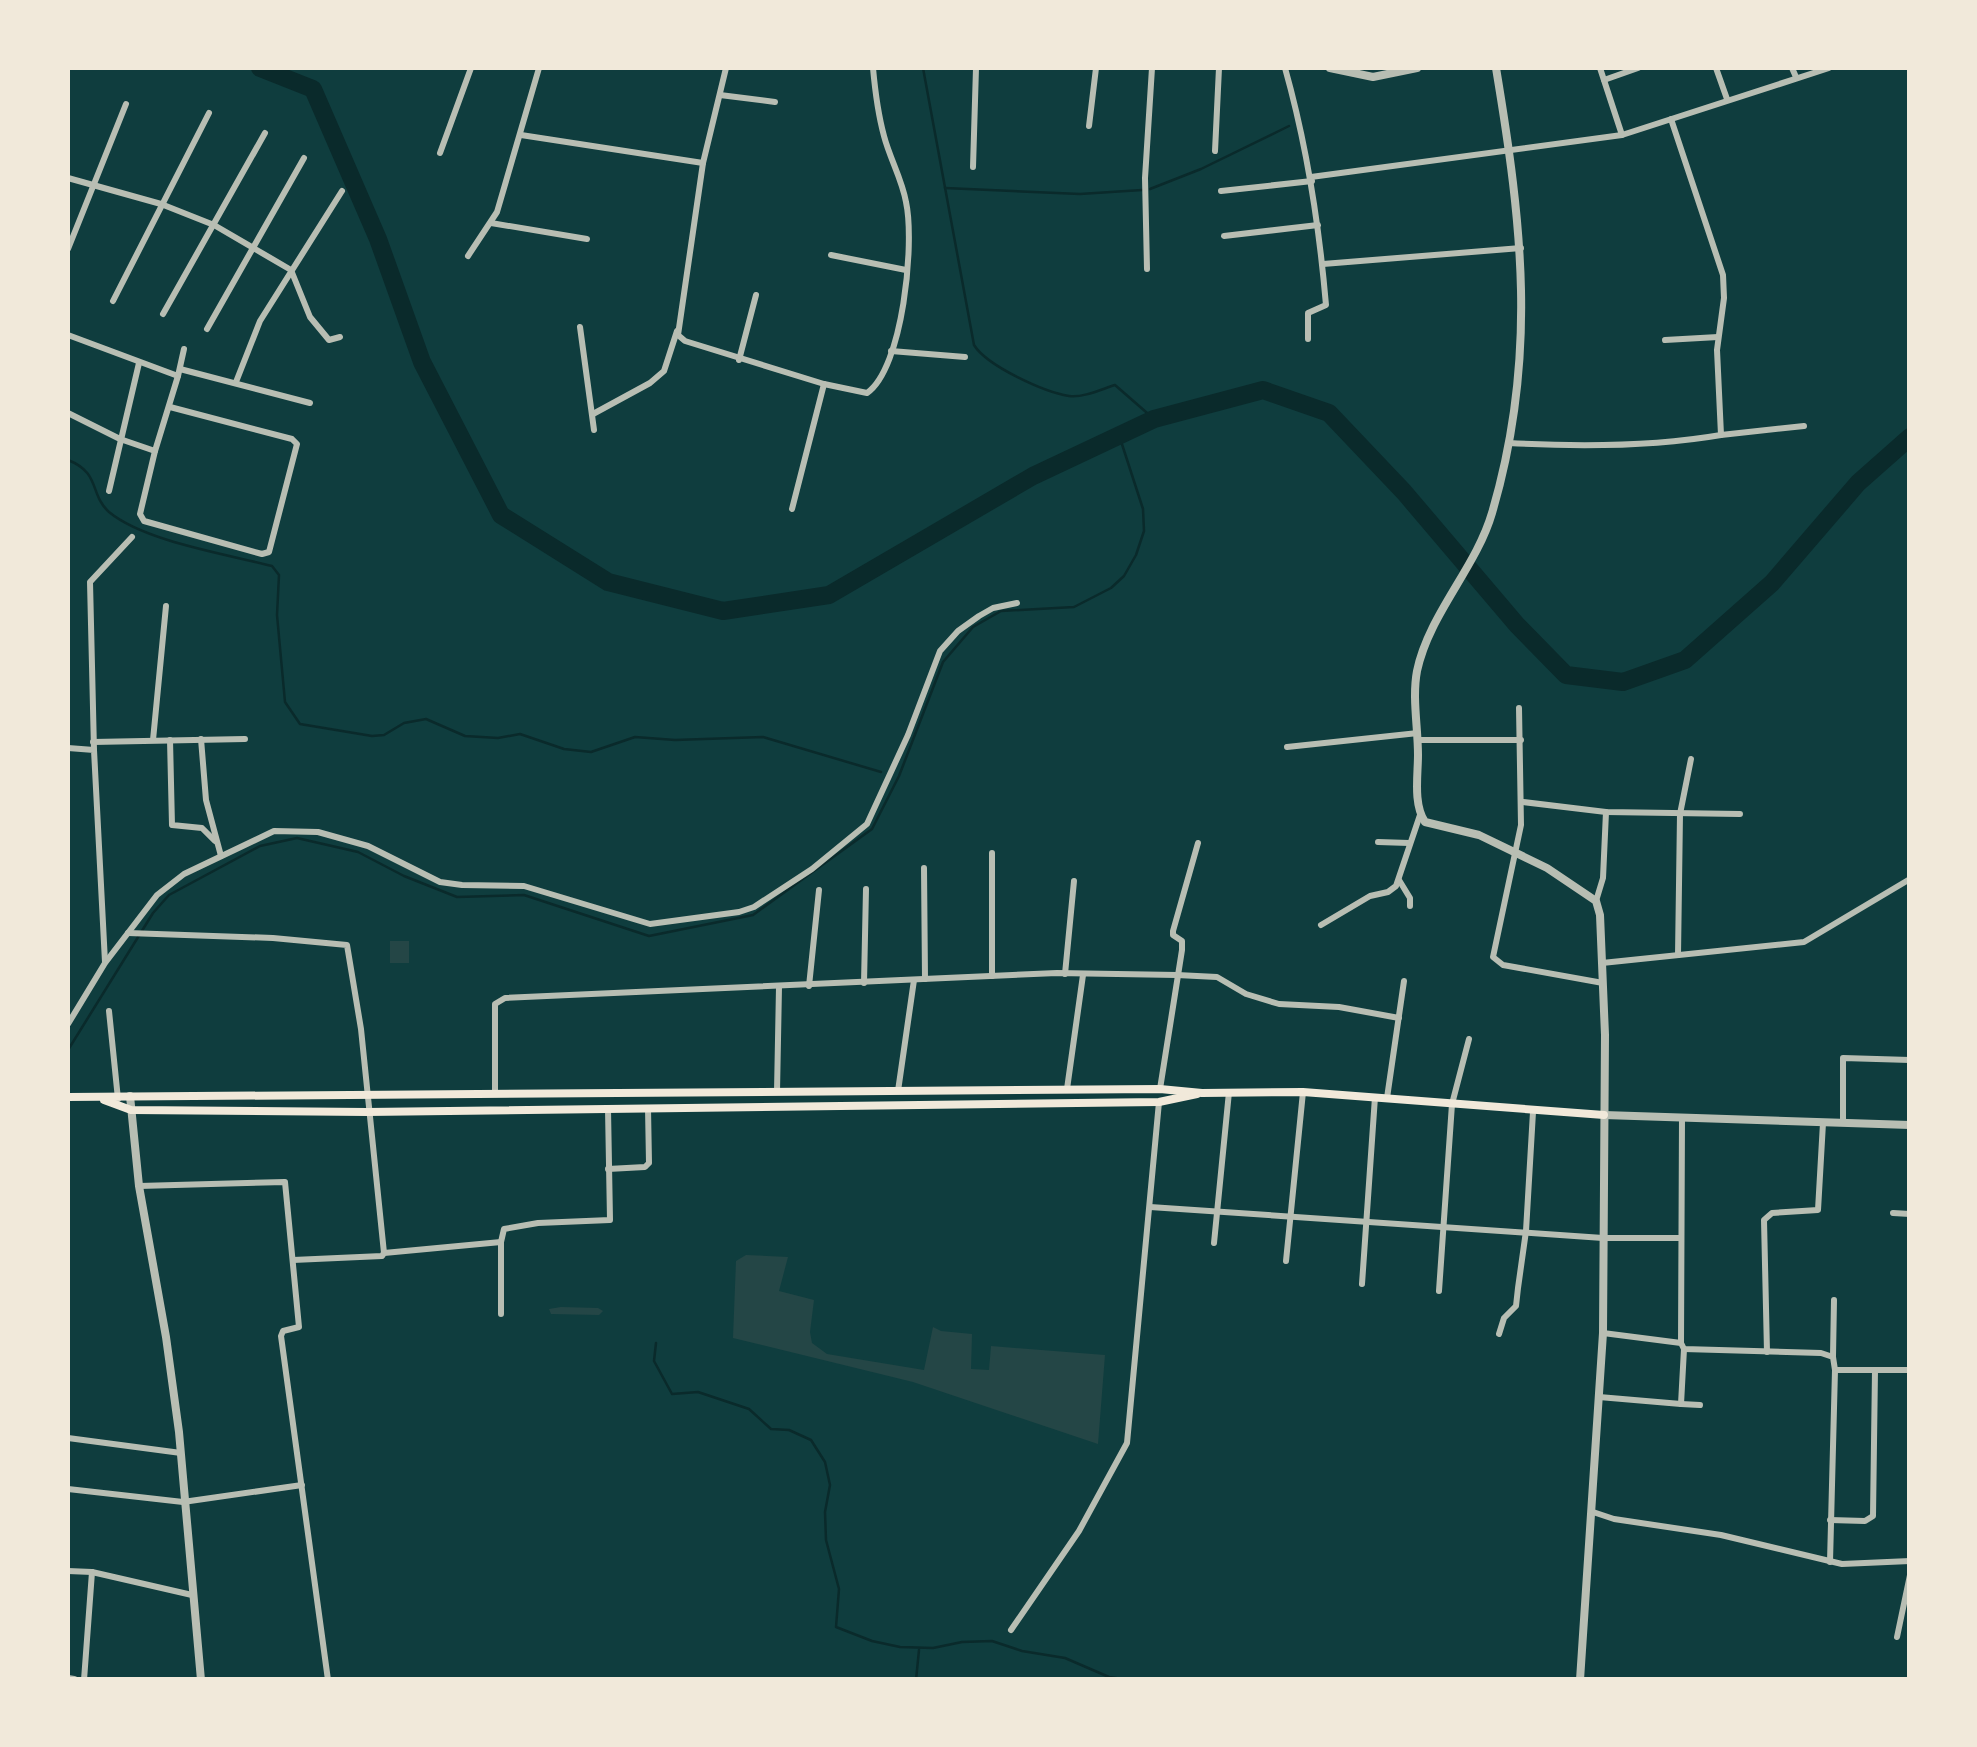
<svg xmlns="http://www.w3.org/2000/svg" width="1977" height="1747" font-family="'Archivo Narrow',sans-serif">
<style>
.green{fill:#244646}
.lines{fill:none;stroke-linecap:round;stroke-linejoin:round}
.stream{stroke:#0a2a2b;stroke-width:2.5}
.river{stroke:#0a2a2b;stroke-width:18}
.minor{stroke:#b8beb3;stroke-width:6}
.tertiary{stroke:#b8beb3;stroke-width:8}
.secondary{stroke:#f1e9da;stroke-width:8}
</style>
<rect width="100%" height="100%" fill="#0f3d3e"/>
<g class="green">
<rect x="390" y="941" width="19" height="22"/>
<path d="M 746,1255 L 788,1257 L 779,1291 L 814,1300 L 810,1332 L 812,1343 L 827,1354 L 924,1370 L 933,1327 L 941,1331 L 972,1334 L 971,1369 L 989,1370 L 991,1346 L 1105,1355 L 1098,1444 L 913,1382 L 733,1338 L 736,1261 Z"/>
<path d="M 561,1307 L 598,1308 L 603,1311 L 599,1315 L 551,1314 L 549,1309 Z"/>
</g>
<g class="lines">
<g class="stream">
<path d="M 923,68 L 974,345 C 987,366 1044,392 1069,396 C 1083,398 1102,389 1115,385 L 1154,419"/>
<path d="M 945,188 L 1080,194 L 1142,190"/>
<path d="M 1150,189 L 1201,169 L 1289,126"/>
<path d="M 68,460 C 101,473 89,494 109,512 C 144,541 225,554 272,566 L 279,575 L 277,615 L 285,702 L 300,724 L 372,736 L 384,735 L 404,723 L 426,719 L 465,736 L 498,738 L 520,734 L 564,749 L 591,752 L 635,737 L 675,740 L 763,737 L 881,772"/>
<path d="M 68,1050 L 153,913 L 169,895 L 260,846 L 297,838 L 358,852 L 404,876 L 457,897 L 524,895 L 649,936 L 753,915 L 872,829 L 899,776 L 943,662 L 973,627 L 1001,611 L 1074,607 L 1111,588 L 1124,576 L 1136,555 L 1144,531 L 1143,509 L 1119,435"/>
<path d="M 656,1343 L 654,1361 L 672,1394 L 698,1392 L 749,1409 L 771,1429 L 789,1430 L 811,1440 L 825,1462 L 830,1485 L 825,1512 L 826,1540 L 839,1589 L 836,1627 L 872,1641 L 900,1647 L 933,1648 L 962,1642 L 992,1641 L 1022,1651 L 1065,1658 L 1109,1677 L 1129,1680"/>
<path d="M 916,1680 L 919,1650"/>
</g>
<path class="river" d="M 260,68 L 313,89 L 378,239 L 422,362 L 501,515 L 608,582 L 723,611 L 829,595 L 1033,476 L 1154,419 L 1263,390 L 1329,413 L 1404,492 L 1517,625 L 1566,675 L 1623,682 L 1685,660 L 1772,583 L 1858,483 L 1910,437"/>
<g class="minor">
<path d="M 726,68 L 703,163 L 678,335 L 685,341 L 824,384 L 867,393 C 903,368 915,243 906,202 C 902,179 890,159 884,136 C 878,114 875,90 873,68"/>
<path d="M 1285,68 C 1307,146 1319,224 1326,305 L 1308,313 L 1308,339"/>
<path d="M 1600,68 L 1622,135"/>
<path d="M 1716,68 L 1727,99"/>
<path d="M 1792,68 L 1796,77"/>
<path d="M 1604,80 L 1638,68"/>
<path d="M 720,95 L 775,102"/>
<path d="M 1089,126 L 1096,68"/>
<path d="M 521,135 L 703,163"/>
<path d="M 1215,151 L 1219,68"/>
<path d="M 440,153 L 471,68"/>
<path d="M 973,167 L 976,68"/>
<path d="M 1311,177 L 1622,135 L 1829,68"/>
<path d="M 68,178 L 161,204 L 214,225 L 291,270 L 310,317 L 329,340 L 340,337"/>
<path d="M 1221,191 L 1312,181"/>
<path d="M 491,223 L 587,239"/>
<path d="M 1224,236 L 1318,225"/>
<path d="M 68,249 L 126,104"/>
<path d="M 831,255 L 906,270"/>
<path d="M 468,256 L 497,212 L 539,68"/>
<path d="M 1323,264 L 1521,248"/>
<path d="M 1147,269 L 1145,178 L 1152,68"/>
<path d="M 113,301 L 209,113"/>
<path d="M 163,314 L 265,133"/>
<path d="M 580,327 L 594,430"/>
<path d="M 207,329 L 304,158"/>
<path d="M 68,335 L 178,376 L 184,349"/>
<path d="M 1665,340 L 1718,337"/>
<path d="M 891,351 L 965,357"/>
<path d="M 739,360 L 756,295"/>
<path d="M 180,369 L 310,403"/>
<path d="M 236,382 L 260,321 L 342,191"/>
<path d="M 68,413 L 120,439 L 155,451 L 178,376"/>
<path d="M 593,414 L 650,383 L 664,371 L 677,331"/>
<path d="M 1721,435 L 1804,426"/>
<path d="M 1509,443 C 1580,447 1651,447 1721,435 L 1717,350 L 1724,298 L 1723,275 L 1671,119"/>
<path d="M 155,451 L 140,514 L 144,521 L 262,554 L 269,552 L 297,444 L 292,439 L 170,407"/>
<path d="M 109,491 L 139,363"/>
<path d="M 792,509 L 824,384"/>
<path d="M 1519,708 L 1521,825 L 1493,957 L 1503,965 L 1603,983"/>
<path d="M 201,739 L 206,800 L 221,856"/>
<path d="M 153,740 L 166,606"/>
<path d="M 170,740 L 172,825 L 202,828 L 215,841"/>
<path d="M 1418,740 L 1521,740"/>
<path d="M 93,742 L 245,739"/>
<path d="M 1287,747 L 1418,733"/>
<path d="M 68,748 L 94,750 L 105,962"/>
<path d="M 94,750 L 90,582 L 132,537"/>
<path d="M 1523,802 L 1606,812 L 1740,814"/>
<path d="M 1378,842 L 1409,843"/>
<path d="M 992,853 L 992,976"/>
<path d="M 924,868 L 925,979"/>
<path d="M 1399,880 L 1410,898 L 1410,906"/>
<path d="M 1596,901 L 1603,878 L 1606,812"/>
<path d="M 1321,925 L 1370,896 L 1388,892 L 1396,886 L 1420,815"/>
<path d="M 128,933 L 273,938 L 347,945 L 361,1029 L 384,1253"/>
<path d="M 1678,955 L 1680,814 L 1691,759"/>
<path d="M 1602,963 L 1804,942 L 1910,879"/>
<path d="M 1065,974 L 1074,881"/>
<path d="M 864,983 L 866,889"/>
<path d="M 809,986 L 819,890"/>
<path d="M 109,1011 L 118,1099"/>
<path d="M 68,1024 L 105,963 L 157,895 L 184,874 L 274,831 L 318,832 L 368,846 L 440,882 L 462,885 L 524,886 L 650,924 L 739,912 L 754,907 L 812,869 L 867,824 L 908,735 L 940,651 L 958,631 L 979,616 L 993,608 L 1017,603"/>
<path d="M 1067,1089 L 1083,975"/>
<path d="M 1160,1089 L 1182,950 L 1182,941 L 1173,935 L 1173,931 L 1198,843"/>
<path d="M 898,1091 L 914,980"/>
<path d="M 777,1092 L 779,987"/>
<path d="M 495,1094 L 495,1004 L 505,998 L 1057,973 L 1177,975 L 1217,977 L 1246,994 L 1279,1004 L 1339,1007 L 1399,1018"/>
<path d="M 1387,1098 L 1404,981"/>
<path d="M 1843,1123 L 1843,1058 L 1910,1060"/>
<path d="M 608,1169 L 645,1167 L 649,1163 L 648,1108"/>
<path d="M 139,1186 L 285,1182 L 299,1327 L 283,1331 L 281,1336 L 328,1680"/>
<path d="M 1150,1207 L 1603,1238 L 1681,1238"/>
<path d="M 1893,1213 L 1910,1214"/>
<path d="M 1214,1243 L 1229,1092"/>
<path d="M 293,1260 L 382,1256 L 384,1253 L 501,1242"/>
<path d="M 1286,1261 L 1303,1092"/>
<path d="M 1362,1284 L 1375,1097"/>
<path d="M 1439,1291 L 1452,1104 L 1469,1039"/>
<path d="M 501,1314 L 501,1242 L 504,1229 L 538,1223 L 610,1220 L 608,1109"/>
<path d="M 1603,1333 L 1681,1343 L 1684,1349 L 1821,1353 L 1833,1357 L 1835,1370 L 1830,1562"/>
<path d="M 1499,1334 L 1504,1318 L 1516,1306 L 1518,1288 L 1526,1231 L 1533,1112"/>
<path d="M 1681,1343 L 1682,1118"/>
<path d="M 1767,1352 L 1764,1220 L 1772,1213 L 1818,1210 L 1823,1123"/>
<path d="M 1833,1356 L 1834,1300"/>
<path d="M 1836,1370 L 1910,1370"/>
<path d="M 1599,1397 L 1681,1404 L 1684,1349"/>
<path d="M 1681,1404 L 1700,1405"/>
<path d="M 68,1438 L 181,1453"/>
<path d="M 68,1489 L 183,1502 L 302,1485"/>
<path d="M 1593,1512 L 1614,1519 L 1721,1535 L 1842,1564 L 1910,1561"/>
<path d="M 1830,1520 L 1865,1521 L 1873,1516 L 1875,1370"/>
<path d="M 68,1571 L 92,1572 L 192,1595"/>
<path d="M 1011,1630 L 1079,1531 L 1127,1443 L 1159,1102"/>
<path d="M 1897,1637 L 1910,1575"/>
<path d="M 84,1680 L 92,1572"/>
</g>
<g class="tertiary">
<path d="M 1330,68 L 1373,77 L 1417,68"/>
<path d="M 1496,68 C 1522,224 1538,357 1492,513 C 1476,568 1429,614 1417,671 C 1412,698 1418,727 1418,755 C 1418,775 1413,804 1425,822 L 1479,835 L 1547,868 L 1596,901 L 1600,915 L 1605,1035 L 1603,1333 L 1580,1680"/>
<path d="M 130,1096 L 139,1186 L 166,1337 L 179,1432 L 201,1680"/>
<path d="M 1604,1115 L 1910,1125"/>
<path d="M 68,1679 L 74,1680"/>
</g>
<g class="secondary">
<path d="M 68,1097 L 1160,1089 L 1202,1093 L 1303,1092 L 1604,1115"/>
<path d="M 104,1100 L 131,1110 L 367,1112 L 1159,1102 L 1197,1094"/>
</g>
</g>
<rect width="1977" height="1747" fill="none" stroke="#f1e9da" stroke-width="140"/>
</svg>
